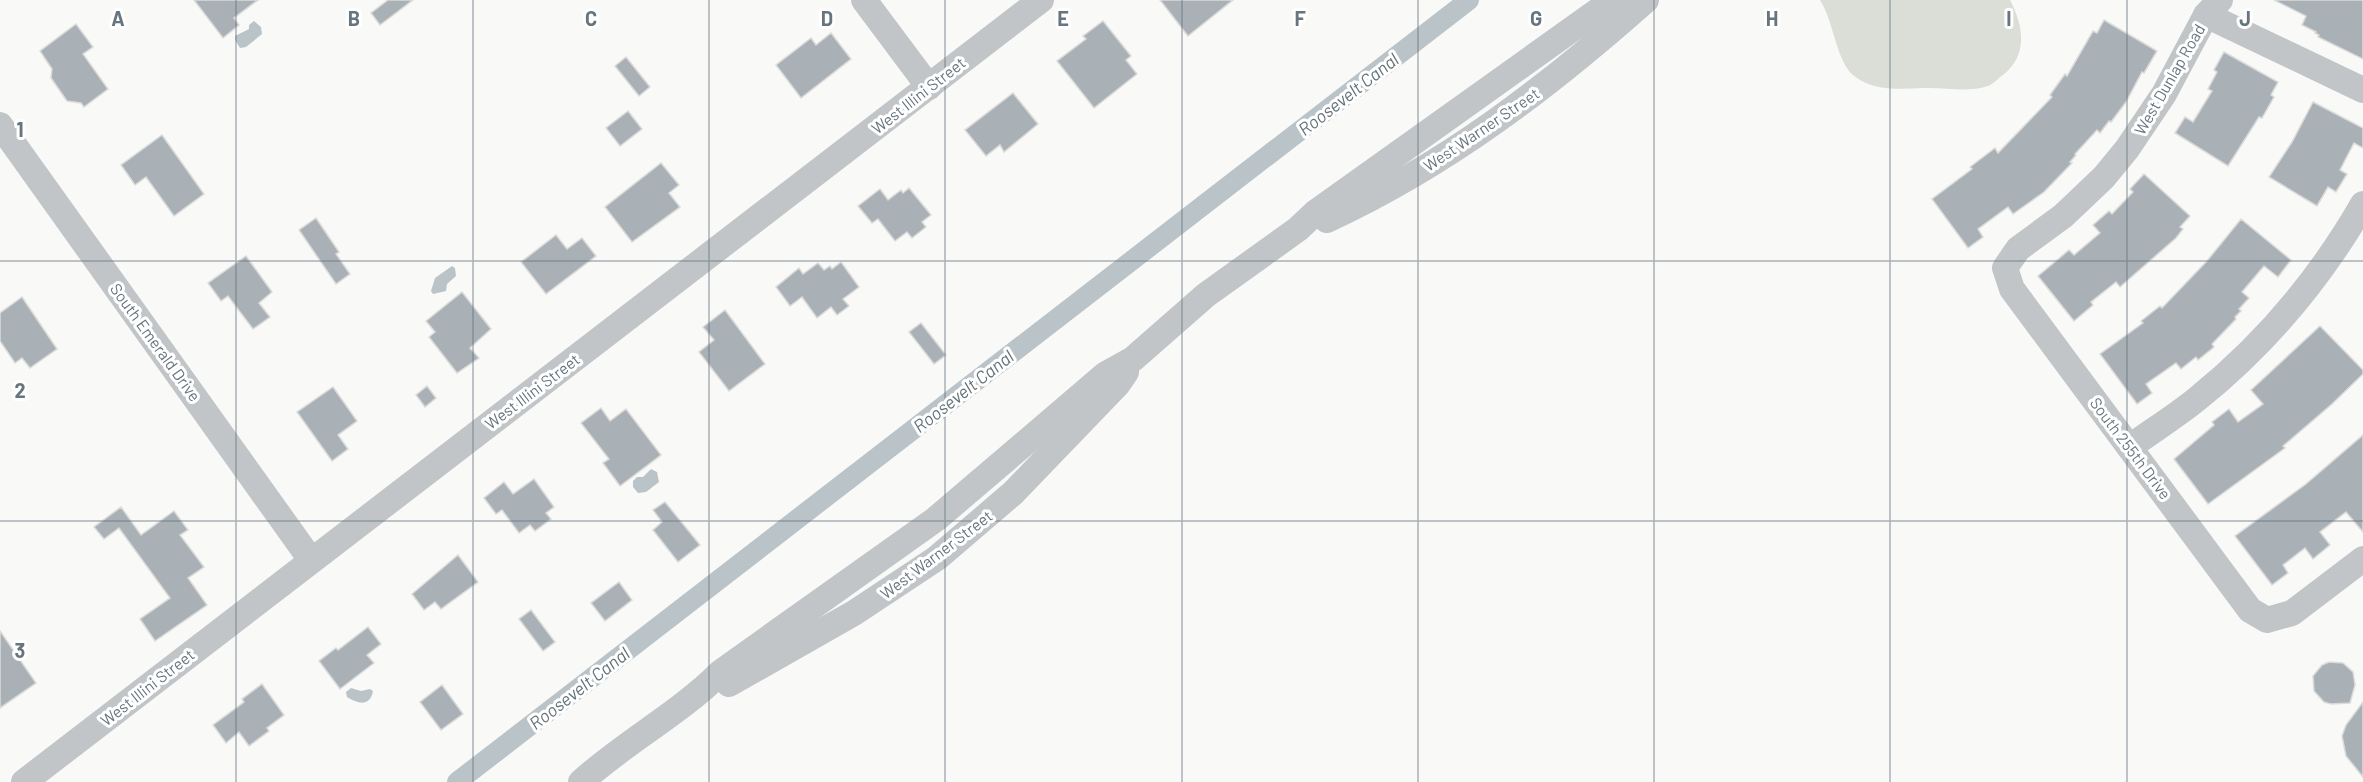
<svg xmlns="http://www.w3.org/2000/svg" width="2363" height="782" font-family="Barlow,sans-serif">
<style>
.green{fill:#daded7}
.water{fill:#bac4c8}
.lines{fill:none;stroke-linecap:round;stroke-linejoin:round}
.canal{stroke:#bac4c8;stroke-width:20}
.building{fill:#a9b0b6;stroke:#dbdbda;stroke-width:1.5}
.minor{stroke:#c1c5c8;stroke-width:26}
.grid{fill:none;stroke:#67757f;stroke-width:1.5;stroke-opacity:0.55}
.labels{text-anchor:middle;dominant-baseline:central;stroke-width:6;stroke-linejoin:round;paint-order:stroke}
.street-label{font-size:16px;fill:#67757f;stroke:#fff}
.water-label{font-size:18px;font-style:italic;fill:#637378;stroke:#fff}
.grid-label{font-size:20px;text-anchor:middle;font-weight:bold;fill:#67757f;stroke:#fff;stroke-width:6;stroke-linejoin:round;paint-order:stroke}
</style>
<rect width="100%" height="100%" fill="#f9f9f8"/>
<path class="green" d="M 1820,0 L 2010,0 C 2024,27 2028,55 2003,75 C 1998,78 1994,84 1988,86 C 1967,93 1945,87 1924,88 C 1899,89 1874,92 1853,75 C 1836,60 1834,22 1820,0 Z"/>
<g class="water">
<path d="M 254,21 L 261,27 L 262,34 L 246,47 L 240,48 L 235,40 L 235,36 L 249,29 L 249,25 Z"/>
<path d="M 452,266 L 455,268 L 456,276 L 447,284 L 446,291 L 433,294 L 431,291 L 435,278 Z"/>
<path d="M 651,469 L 657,472 L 659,482 L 646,492 L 638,493 L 633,487 L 633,481 L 637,477 L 643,477 Z"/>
<path d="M 351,688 L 361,691 L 370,689 L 373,691 C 370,707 358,704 347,697 L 346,692 Z"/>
</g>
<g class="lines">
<path class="canal" d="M 457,782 L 1469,0"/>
</g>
<g class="building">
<path d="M 194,0 L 258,0 L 234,18 L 239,25 L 223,38 Z"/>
<path d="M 388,0 L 413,0 L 380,25 L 371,13 Z"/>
<path d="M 1160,0 L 1233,0 L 1188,36 Z"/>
<path d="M 2274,0 L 2363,0 L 2363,59 L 2318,37 L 2319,35 L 2315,33 L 2316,32 L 2302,25 L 2306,16 Z"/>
<path d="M 2104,20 L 2157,51 L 2144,73 L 2142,72 L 2126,102 L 2111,122 L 2109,121 L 2100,133 L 2097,130 L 2075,154 L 2076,155 L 2070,162 L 2072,163 L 2044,192 L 2013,214 L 2008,207 L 1978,229 L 1983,237 L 1968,248 L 1932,199 L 1972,169 L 1970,167 L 1995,148 L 1998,153 L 2052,97 L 2050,95 L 2065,74 L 2067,76 L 2093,31 L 2097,33 Z"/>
<path d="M 1103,21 L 1131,56 L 1126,60 L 1137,74 L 1094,108 L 1057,61 L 1086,39 L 1083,36 Z"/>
<path d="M 76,24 L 93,47 L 83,54 L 108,89 L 84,107 L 81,103 L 67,101 L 51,78 L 52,69 L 40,51 Z"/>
<path d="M 831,33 L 851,59 L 801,98 L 776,65 L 811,38 L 816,45 Z"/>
<path d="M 2224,52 L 2278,82 L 2271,95 L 2274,97 L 2262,118 L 2259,117 L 2228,166 L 2175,133 L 2185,117 L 2193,122 L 2212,91 L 2208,89 L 2217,72 L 2214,70 Z"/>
<path d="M 626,57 L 650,87 L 639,96 L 615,66 Z"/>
<path d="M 1013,93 L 1038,124 L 1004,152 L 1000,145 L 986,156 L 965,130 Z"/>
<path d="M 2313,102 L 2363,128 L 2363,148 L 2354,143 L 2340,170 L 2347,174 L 2336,192 L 2328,187 L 2317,206 L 2269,177 L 2292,142 Z"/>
<path d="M 628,111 L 642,129 L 620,146 L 606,128 Z"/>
<path d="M 162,135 L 204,194 L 174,216 L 146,177 L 135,185 L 121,165 Z"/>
<path d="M 661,163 L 679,185 L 669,193 L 680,207 L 632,242 L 605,207 Z"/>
<path d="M 2144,174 L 2190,216 L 2180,227 L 2183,229 L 2176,238 L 2120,287 L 2116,282 L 2091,302 L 2093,305 L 2074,321 L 2038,276 L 2069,250 L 2074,255 L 2100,233 L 2093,225 L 2109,211 L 2112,214 L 2133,192 L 2130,189 Z"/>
<path d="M 909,188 L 931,215 L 922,222 L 926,227 L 912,238 L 907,232 L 895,241 L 878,219 L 872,223 L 858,206 L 880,189 L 888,200 L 901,190 L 903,193 Z"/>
<path d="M 316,218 L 339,252 L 336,254 L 350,274 L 336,284 L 299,230 Z"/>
<path d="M 2241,219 L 2291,260 L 2278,277 L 2264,266 L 2242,292 L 2249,298 L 2239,309 L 2241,311 L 2235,317 L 2236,319 L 2212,344 L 2214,347 L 2198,360 L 2196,357 L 2181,369 L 2176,363 L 2146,384 L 2152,393 L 2137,404 L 2100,354 L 2143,323 L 2141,321 L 2160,306 L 2162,308 L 2207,261 Z"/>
<path d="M 556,235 L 567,249 L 582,238 L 596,256 L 546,294 L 521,262 Z"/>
<path d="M 246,256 L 272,292 L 259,303 L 270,317 L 253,329 L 228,296 L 221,301 L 208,283 Z"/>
<path d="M 841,262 L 859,287 L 843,299 L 849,306 L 837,315 L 831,307 L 817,318 L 802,297 L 790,306 L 776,287 L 799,268 L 803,274 L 818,263 L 824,270 L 830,266 L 832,269 Z"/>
<path d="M 462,292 L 491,329 L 470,348 L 479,358 L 457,373 L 429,337 L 435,332 L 426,321 Z"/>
<path d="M 22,297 L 57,349 L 30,368 L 22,358 L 15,363 L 0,341 L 0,313 Z"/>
<path d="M 725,310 L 765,364 L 729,391 L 699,352 L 714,340 L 703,327 Z"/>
<path d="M 921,323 L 946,355 L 934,364 L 909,332 Z"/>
<path d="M 2320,326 L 2363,370 L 2363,374 L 2332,404 L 2283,446 L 2285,448 L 2208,504 L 2174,459 L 2214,425 L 2212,422 L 2229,409 L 2238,422 L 2263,404 L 2251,390 Z"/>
<path d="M 427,386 L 436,398 L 425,407 L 416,395 Z"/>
<path d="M 333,387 L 357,421 L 338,435 L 348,449 L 332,461 L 297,412 Z"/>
<path d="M 601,408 L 610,421 L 626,409 L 661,455 L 620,486 L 603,463 L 609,459 L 581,423 Z"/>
<path d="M 2363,435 L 2363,532 L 2346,512 L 2320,532 L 2330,545 L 2313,559 L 2305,548 L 2283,565 L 2288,573 L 2272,585 L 2235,536 L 2306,484 Z"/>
<path d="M 534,479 L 554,507 L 546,513 L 551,519 L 535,531 L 530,525 L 519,533 L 502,510 L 496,514 L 484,498 L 504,482 L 513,494 Z"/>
<path d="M 665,502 L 700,545 L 678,562 L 653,530 L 662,522 L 653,510 Z"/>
<path d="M 121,507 L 141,535 L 174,511 L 188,530 L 180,535 L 204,567 L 188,578 L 207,605 L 155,641 L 140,619 L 170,598 L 119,528 L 104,539 L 94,527 Z"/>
<path d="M 458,555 L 478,582 L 441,609 L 435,602 L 424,610 L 412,594 Z"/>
<path d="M 619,582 L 632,600 L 605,621 L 591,603 Z"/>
<path d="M 531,610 L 555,642 L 543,651 L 519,619 Z"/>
<path d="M 368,627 L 381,644 L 367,655 L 374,663 L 340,689 L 319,661 L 336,648 L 338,650 Z"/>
<path d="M 0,631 L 36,683 L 0,708 Z"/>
<path d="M 2329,662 L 2343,663 L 2353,672 L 2355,685 L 2350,703 L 2331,704 L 2324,702 L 2314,691 L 2313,676 L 2322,665 Z"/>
<path d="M 262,684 L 284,715 L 267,728 L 269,731 L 249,746 L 239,732 L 226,743 L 213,725 L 244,702 L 242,699 Z"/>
<path d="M 442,685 L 463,714 L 441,730 L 420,702 Z"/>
<path d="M 2363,702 L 2363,777 L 2346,756 L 2342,736 L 2346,725 Z"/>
</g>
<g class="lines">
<g class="minor">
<path d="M 864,0 L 929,87"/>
<path d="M 2220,0 L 2206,15 L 2164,94 L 2127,149 L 2104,177 L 2082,198 L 2063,216 L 2018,249 L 2005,268 L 2012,289 L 2250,610 L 2267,620 L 2292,613 L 2363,559"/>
<path d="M 2206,15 L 2363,90"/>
<path d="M 0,125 L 311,560"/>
<path d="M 1327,220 C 1446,165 1548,87 1646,0"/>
<path d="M 2130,447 C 2152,431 2176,416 2197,399 C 2264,345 2320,279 2363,204"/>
<path d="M 729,684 L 854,613 L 937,558 L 1013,493 L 1117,385 L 1126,372"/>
<path d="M 24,782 L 1041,0"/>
<path d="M 581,782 C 625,742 679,714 721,672 L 936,519 L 1106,374 L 1133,359 L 1206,295 L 1298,229 L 1316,212 L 1613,0"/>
</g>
</g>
<path class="grid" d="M 236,0 L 236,782M 473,0 L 473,782M 709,0 L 709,782M 945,0 L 945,782M 1182,0 L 1182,782M 1418,0 L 1418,782M 1654,0 L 1654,782M 1890,0 L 1890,782M 2127,0 L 2127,782M 0,261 L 2363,261M 0,521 L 2363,521"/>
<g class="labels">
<g class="street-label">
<text transform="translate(2169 79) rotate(-60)">West Dunlap Road</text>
<text transform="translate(918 95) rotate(-38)">West Illini Street</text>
<text transform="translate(1481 129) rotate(-34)">West Warner Street</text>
<text transform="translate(156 342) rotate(54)">South Emerald Drive</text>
<text transform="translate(532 391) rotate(-37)">West Illini Street</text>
<text transform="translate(2131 448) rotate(53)">South 255th Drive</text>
<text transform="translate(936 554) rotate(-37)">West Warner Street</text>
<text transform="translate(147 687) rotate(-38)">West Illini Street</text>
</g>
<g class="water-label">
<text transform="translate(1348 94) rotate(-38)">Roosevelt Canal</text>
<text transform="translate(963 391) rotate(-38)">Roosevelt Canal</text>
<text transform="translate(579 688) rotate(-38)">Roosevelt Canal</text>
</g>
</g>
<g class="grid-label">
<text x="118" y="26">A</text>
<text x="354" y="26">B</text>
<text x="591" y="26">C</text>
<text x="827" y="26">D</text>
<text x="1063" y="26">E</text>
<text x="1300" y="26">F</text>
<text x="1536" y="26">G</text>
<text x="1772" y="26">H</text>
<text x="2009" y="26">I</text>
<text x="2245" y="26">J</text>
<text x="20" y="137">1</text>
<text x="20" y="398">2</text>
<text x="20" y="658">3</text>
</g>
</svg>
